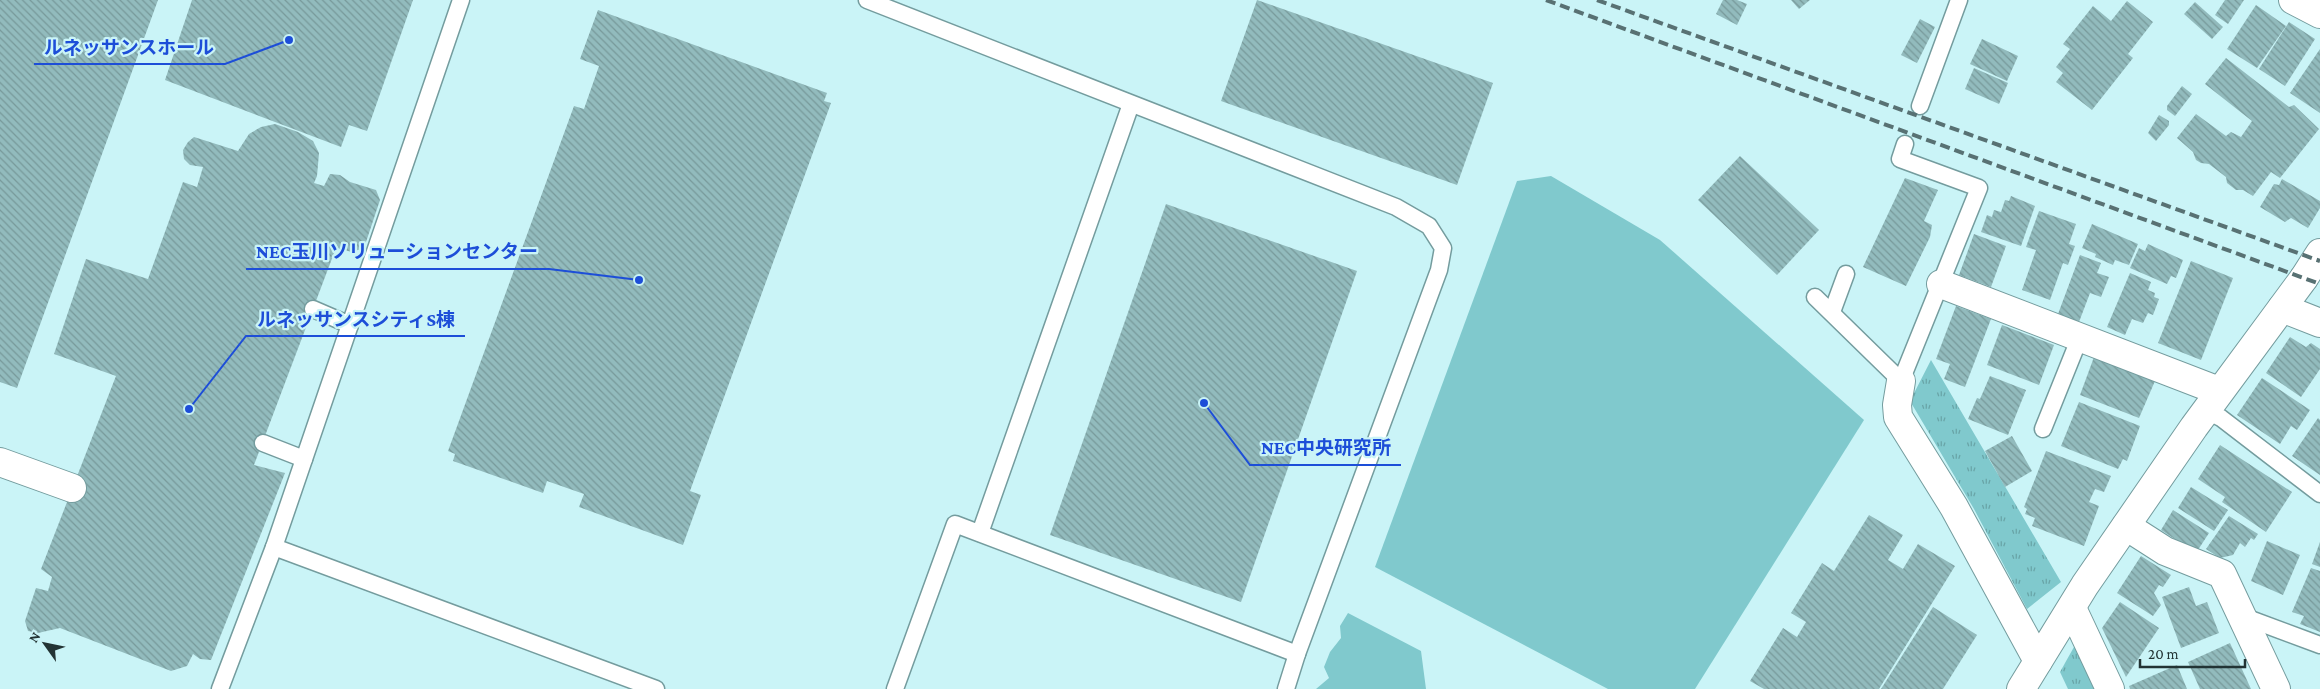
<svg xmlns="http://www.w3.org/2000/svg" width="2320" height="689" font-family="'Crimson Pro','Noto Sans JP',serif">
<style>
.green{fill:#80c9cd}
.park{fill:url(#park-tufts)}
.building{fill:url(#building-back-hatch)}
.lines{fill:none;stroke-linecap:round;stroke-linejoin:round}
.lane-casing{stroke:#749c9e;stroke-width:19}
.street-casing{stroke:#749c9e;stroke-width:30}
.secondary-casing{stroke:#749c9e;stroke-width:30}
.lane{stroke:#fff;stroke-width:16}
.street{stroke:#fff;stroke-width:28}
.secondary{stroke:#fff;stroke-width:28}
.rail{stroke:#587173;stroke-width:4;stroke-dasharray:10 5;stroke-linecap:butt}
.leader{fill:none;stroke:#1d4ed8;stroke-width:2}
.callout-dot{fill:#1d4ed8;stroke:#caf4f7;stroke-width:2}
.callout-label{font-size:19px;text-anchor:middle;font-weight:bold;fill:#1d4ed8;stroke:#caf4f7;stroke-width:4.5;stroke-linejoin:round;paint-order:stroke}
</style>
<defs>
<pattern id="park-tufts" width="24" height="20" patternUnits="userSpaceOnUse" patternTransform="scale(1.25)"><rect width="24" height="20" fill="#80c9cd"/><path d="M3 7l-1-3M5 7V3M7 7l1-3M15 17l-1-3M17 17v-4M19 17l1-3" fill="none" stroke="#68a4a7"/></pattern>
<pattern id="building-back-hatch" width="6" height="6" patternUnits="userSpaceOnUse" patternTransform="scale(1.25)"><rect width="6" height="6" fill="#92bbbd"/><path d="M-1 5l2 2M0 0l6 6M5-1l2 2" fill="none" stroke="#77999a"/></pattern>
</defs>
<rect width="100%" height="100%" fill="#caf4f7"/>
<g class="green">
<path d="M 1551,176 L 1660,240 L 1864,420 L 1695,689 L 1608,689 L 1375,567 L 1517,181 Z"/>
<path d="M 1348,613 L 1421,651 L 1426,689 L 1316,689 L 1329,678 L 1324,667 L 1330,652 L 1341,638 L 1340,626 Z"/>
</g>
<g class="park">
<path d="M 1931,360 L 2061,582 L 2027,609 L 1974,509 L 1910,401 Z"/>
<path d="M 2079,638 L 2103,689 L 2068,689 L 2060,672 Z"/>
</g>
<g class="building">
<path d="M 0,0 L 158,0 L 17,388 L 0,382 Z"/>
<path d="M 192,0 L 413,0 L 367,131 L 349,125 L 341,147 L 165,80 Z"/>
<path d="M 1257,0 L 1493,83 L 1457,185 L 1221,101 Z"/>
<path d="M 1723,0 L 1737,0 L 1747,4 L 1737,25 L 1716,14 Z"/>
<path d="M 1791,0 L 1810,0 L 1799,9 Z"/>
<path d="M 2225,0 L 2244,0 L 2228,24 L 2215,15 Z"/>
<path d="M 2127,1 L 2153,22 L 2128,54 L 2133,58 L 2092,110 L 2056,82 L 2063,73 L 2056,67 L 2070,49 L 2063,44 L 2093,6 L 2111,21 Z"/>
<path d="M 2195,2 L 2223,27 L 2212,39 L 2184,14 Z"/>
<path d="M 2256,5 L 2286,26 L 2257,68 L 2227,49 Z"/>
<path d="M 598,10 L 827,93 L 824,101 L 831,103 L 690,491 L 701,495 L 683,545 L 579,507 L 584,494 L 547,481 L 543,493 L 453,461 L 455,454 L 448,451 L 574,106 L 584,109 L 599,66 L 580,59 Z"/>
<path d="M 1920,19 L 1935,27 L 1917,63 L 1901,55 Z"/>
<path d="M 2289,22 L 2315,39 L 2285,86 L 2259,69 Z"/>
<path d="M 1982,39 L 2018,56 L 2007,81 L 1970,64 Z"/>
<path d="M 2320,49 L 2320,113 L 2290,93 Z"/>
<path d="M 2226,58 L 2289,107 L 2294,105 L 2319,129 L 2280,178 L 2271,172 L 2253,196 L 2243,190 L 2236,190 L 2227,183 L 2226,177 L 2209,164 L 2201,163 L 2196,160 L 2193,152 L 2177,138 L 2196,114 L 2226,136 L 2231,132 L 2241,137 L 2252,121 L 2205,84 Z"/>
<path d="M 1974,68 L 2008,83 L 1999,104 L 1965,89 Z"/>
<path d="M 2182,86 L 2192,94 L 2175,116 L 2167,110 L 2167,106 Z"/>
<path d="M 2159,115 L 2169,121 L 2169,125 L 2156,141 L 2148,133 Z"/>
<path d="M 275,124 L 298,132 L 313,141 L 319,153 L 317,176 L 314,183 L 324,186 L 330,174 L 340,175 L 350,182 L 376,190 L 380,200 L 364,248 L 352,252 L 336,248 L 254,465 L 285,473 L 211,660 L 200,659 L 193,654 L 187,666 L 171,671 L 60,628 L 38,633 L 28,631 L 25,621 L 36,588 L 48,591 L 52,577 L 41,569 L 116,376 L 54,354 L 86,259 L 148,279 L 183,182 L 197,187 L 203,167 L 190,165 L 184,159 L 183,150 L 188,142 L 194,137 L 238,151 L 249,134 L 261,127 Z"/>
<path d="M 1740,156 L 1819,230 L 1777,275 L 1698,200 Z"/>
<path d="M 1905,178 L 1938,190 L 1924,221 L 1932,225 L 1930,237 L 1906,286 L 1863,267 Z"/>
<path d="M 2282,179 L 2320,201 L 2320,208 L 2308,228 L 2291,218 L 2285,222 L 2260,207 L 2274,184 L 2279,185 Z"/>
<path d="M 2011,196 L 2035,206 L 2021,246 L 1981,232 L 1987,215 L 1992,217 L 1994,210 L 2001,212 L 2005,200 L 2009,201 Z"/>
<path d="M 1166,204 L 1357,271 L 1241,602 L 1050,535 Z"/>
<path d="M 2039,211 L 2076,224 L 2069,244 L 2075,246 L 2068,265 L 2063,263 L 2050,300 L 2022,290 L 2036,250 L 2026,247 Z"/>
<path d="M 2092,224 L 2138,244 L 2129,265 L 2115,260 L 2113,265 L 2095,257 L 2096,254 L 2082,248 Z"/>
<path d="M 1974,234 L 2006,246 L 1991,287 L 1959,275 Z"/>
<path d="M 2148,244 L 2183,260 L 2176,278 L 2171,276 L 2167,284 L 2130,268 L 2139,248 L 2145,251 Z"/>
<path d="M 2080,255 L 2101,263 L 2097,273 L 2109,277 L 2101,297 L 2090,293 L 2079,322 L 2058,314 Z"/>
<path d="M 2191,261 L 2233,278 L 2201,360 L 2158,343 Z"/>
<path d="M 2130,273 L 2151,282 L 2148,290 L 2155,293 L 2154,297 L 2159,299 L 2153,315 L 2148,313 L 2143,323 L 2132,319 L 2125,335 L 2107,327 Z"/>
<path d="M 1956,306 L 1991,319 L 1965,387 L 1944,379 L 1950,364 L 1936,359 Z"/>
<path d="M 2002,325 L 2054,345 L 2039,385 L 1987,365 Z"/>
<path d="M 2290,337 L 2306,347 L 2311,343 L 2320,349 L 2320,369 L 2301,397 L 2266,373 Z"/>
<path d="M 2094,357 L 2155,381 L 2139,418 L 2080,395 Z"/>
<path d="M 1990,376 L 2026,390 L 2008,435 L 1968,419 L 1977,398 L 1980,399 Z"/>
<path d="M 2262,378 L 2310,410 L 2297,430 L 2291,426 L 2280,444 L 2237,415 Z"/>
<path d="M 2079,402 L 2140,426 L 2127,461 L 2123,459 L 2118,469 L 2061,446 Z"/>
<path d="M 2318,418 L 2320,420 L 2320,475 L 2292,456 Z"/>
<path d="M 2012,436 L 2032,471 L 2005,487 L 1985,451 Z"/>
<path d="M 2220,445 L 2292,492 L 2266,532 L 2222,502 L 2225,497 L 2198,479 Z"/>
<path d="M 2046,451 L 2111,476 L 2104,492 L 2095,489 L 2089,502 L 2099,506 L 2084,546 L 2032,526 L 2035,518 L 2025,514 L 2027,509 L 2024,507 Z"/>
<path d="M 2191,487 L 2228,510 L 2214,531 L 2178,508 Z"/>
<path d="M 2173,510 L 2209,533 L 2196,553 L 2161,530 Z"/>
<path d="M 1869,515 L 1903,535 L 1888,560 L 1903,569 L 1918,544 L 1955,566 L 1879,689 L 1764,689 L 1750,681 L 1783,628 L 1797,637 L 1806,622 L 1791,613 L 1822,563 L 1834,571 Z"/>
<path d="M 2229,516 L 2258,534 L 2254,540 L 2251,538 L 2245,547 L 2240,543 L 2233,555 L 2220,558 L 2206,549 Z"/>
<path d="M 2267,541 L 2300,555 L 2283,595 L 2251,581 Z"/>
<path d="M 2320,542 L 2320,567 L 2312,564 Z"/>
<path d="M 2141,556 L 2171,575 L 2163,587 L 2159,585 L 2154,593 L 2161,605 L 2153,616 L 2117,593 Z"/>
<path d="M 2311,568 L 2320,571 L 2320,632 L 2300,624 L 2304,616 L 2292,612 Z"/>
<path d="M 2189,587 L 2196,606 L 2207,602 L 2219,633 L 2181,648 L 2162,597 Z"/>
<path d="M 2120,602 L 2159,628 L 2126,677 L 2102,628 Z"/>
<path d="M 1933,607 L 1977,635 L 1943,689 L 1881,689 Z"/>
<path d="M 2230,643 L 2251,689 L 2200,689 L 2188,662 Z"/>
<path d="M 2177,665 L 2187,689 L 2130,689 L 2129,686 Z"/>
</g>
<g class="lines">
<defs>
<g id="lane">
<path d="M 867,0 L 1396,207 L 1429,226 L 1443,248 L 1439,270 L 1297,654 L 1286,689"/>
<path d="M 1920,106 L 1959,0"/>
<path d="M 1815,297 L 1901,381 L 1979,188 L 1900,159 L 1905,144"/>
<path d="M 313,309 L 350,325"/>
<path d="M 1832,312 L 1846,274"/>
<path d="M 2205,410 L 2221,418 L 2320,494"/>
<path d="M 2043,429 L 2080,337"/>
<path d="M 263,443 L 304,459"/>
<path d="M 980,533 L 1131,104"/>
<path d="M 274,547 L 656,689"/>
<path d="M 2242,616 L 2320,645"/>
<path d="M 220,689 L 274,547 L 461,0"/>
<path d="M 895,689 L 955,524 L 1297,654"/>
</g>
<g id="street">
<path d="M 2293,0 L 2320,14"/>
<path d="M 2304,278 L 2320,253"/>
<path d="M 1941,284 L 2219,391"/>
<path d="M 2282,308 L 2320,323"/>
<path d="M 1901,381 L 1897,405 L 1898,417 L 1954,507 L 2038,661"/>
<path d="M 0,462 L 72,488"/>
<path d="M 2126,526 L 2165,551 L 2222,574 L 2276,689"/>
<path d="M 2072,608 L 2110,689"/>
</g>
<path id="secondary" d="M 2021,689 L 2085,585 L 2194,427 L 2304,278"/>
</defs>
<use href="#lane" class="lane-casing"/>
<use href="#street" class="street-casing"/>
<use href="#secondary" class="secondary-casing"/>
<use href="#lane" class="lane"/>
<use href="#street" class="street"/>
<use href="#secondary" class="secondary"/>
<g class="rail">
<path d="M 1546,0 L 2320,284"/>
<path d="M 1597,0 L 2320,261"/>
</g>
</g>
<path class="leader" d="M289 40L225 64H34M639 280L549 269H246M189 409L246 336H465M1204 403L1250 465H1401"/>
<g class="callout-dot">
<circle cx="289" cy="40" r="5"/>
<circle cx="639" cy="280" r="5"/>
<circle cx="189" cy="409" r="5"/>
<circle cx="1204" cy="403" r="5"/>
</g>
<g class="callout-label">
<text x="129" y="54">ルネッサンスホール</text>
<text x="397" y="258">NEC玉川ソリューションセンター</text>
<text x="356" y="326">ルネッサンスシティS棟</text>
<text x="1326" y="454">NEC中央研究所</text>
</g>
<g transform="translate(45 644) rotate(303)" stroke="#caf4f7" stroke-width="4" paint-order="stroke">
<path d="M0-4L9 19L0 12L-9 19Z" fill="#223334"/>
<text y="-8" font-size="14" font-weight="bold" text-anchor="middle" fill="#223334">N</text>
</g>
<path d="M2140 659v8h105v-8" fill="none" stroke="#223334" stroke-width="2.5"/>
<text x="2148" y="659" font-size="15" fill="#223334" stroke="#caf4f7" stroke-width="4" paint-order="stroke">20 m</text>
</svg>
